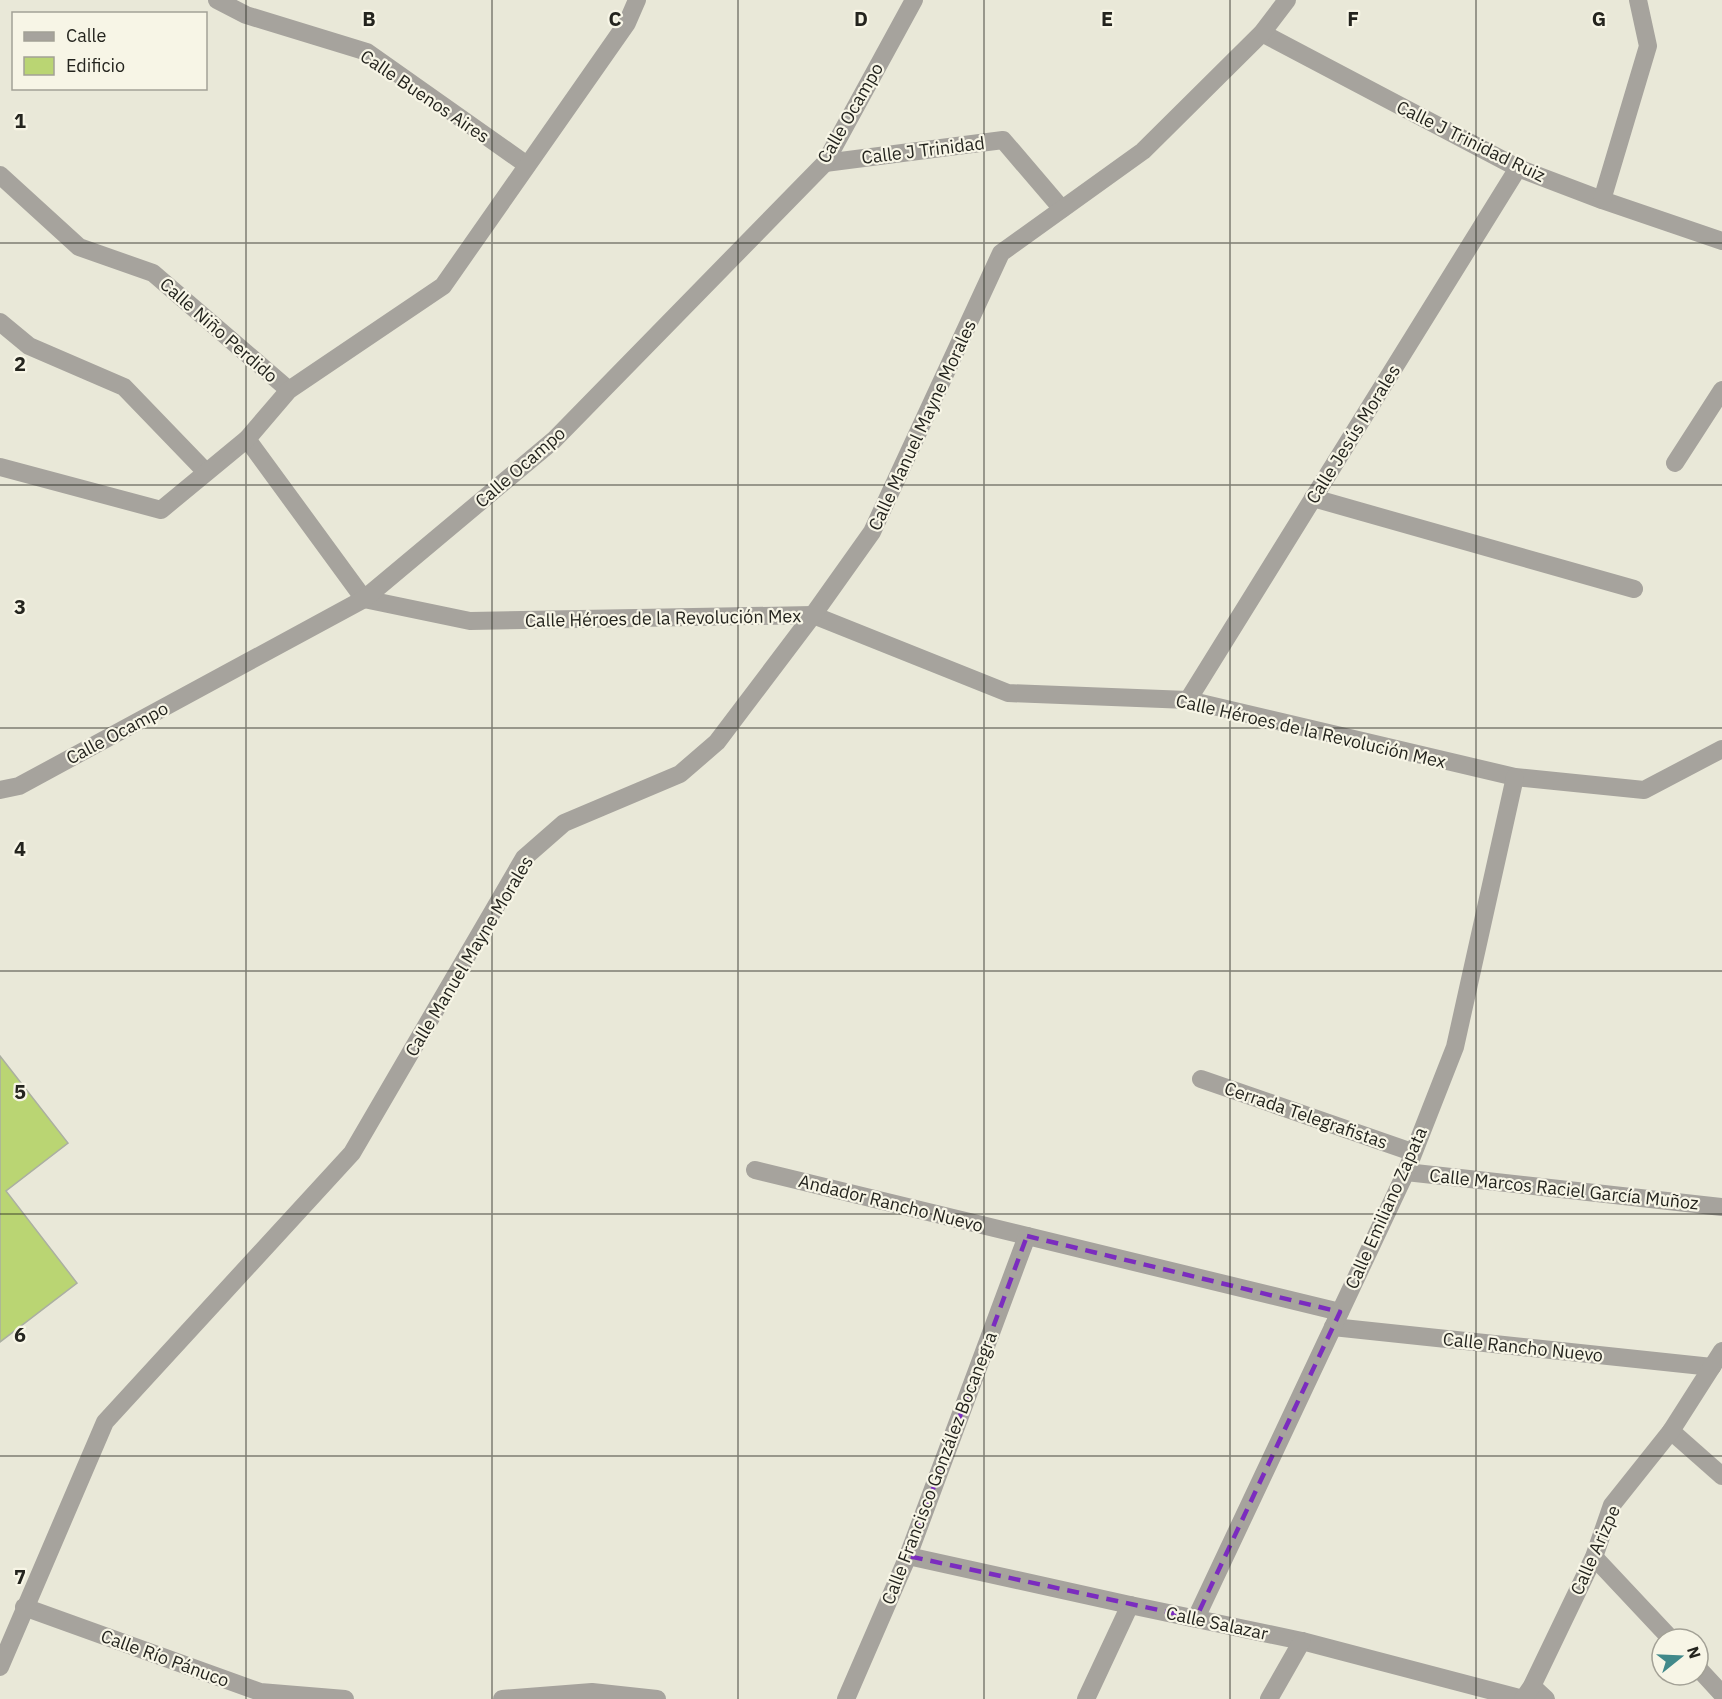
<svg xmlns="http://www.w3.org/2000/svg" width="1722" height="1699" font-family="'IBM Plex Sans',sans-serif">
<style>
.building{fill:#bad573;stroke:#abafa1;stroke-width:1.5}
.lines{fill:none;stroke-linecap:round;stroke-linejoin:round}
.minor{stroke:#a6a39d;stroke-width:18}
.marked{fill:none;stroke:#7b2cbf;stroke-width:4.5;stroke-dasharray:12 8;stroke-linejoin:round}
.grid{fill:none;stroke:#24241e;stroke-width:1.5;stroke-opacity:0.55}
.labels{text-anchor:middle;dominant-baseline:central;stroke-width:4.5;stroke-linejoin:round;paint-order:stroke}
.street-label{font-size:18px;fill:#24241e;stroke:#f7f5e6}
.grid-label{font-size:20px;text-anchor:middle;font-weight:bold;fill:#24241e;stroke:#f7f5e6;stroke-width:4.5;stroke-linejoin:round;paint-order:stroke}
</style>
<rect width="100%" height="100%" fill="#e9e8d8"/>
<path class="building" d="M 0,1056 L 68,1143 L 6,1191 L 77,1283 L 0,1342 Z"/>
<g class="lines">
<g class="minor">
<path d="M 217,0 L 246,15 L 367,52 L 527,165"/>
<path d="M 1262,33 L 1518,168 L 1602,200 L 1722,241"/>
<path d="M 825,163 L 1003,140 L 1062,209"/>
<path d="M 0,175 L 79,247 L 153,273 L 289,390"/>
<path d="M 1602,200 L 1648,46 L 1638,0"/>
<path d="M 0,322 L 29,346 L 124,387 L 206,472"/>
<path d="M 247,439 L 364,599 L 470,621 L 813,615 L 1008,693 L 1188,700 L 1515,777 L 1644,790 L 1722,749"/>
<path d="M 1675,463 L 1722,390"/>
<path d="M 0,467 L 161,510 L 247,439 L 289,390 L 443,286 L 627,23 L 637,0"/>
<path d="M 1313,498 L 1634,589"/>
<path d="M 1188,700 L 1518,168"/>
<path d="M 0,790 L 19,786 L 364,599 L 554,440 L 825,163 L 914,0"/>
<path d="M 1201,1079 L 1412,1152"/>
<path d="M 755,1170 L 1340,1312"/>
<path d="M 1406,1172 L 1722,1207"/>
<path d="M 1333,1327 L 1712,1367"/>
<path d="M 1671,1431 L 1722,1476"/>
<path d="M 908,1556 L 1130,1605 L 1302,1641 L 1523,1699"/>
<path d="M 1594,1557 L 1671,1639"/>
<path d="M 24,1607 L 260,1692 L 345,1699"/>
<path d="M 1196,1618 L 1406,1172 L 1455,1047 L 1515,777"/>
<path d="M 0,1667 L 105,1422 L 352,1153 L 524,858 L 564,823 L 680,774 L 717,742 L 813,615 L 872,532 L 1001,253 L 1143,151 L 1262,33 L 1287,0"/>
<path d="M 1698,1668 L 1722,1694"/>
<path d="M 1532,1686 L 1546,1699"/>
<path d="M 502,1699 L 592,1692 L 657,1699"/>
<path d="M 846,1699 L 908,1556 L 1027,1236"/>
<path d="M 1086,1699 L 1130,1605"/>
<path d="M 1269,1699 L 1302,1641"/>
<path d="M 1523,1699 L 1532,1686 L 1594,1557 L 1612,1505 L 1671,1431 L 1722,1351"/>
</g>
</g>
<path class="marked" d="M 1027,1236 L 1340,1312 L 1196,1618 L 908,1556 Z"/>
<path class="grid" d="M 246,0 L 246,1699M 492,0 L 492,1699M 738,0 L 738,1699M 984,0 L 984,1699M 1230,0 L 1230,1699M 1476,0 L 1476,1699M 0,243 L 1722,243M 0,485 L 1722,485M 0,728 L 1722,728M 0,971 L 1722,971M 0,1214 L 1722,1214M 0,1456 L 1722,1456"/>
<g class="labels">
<g class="street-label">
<text transform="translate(425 96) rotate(34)">Calle Buenos Aires</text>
<text transform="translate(850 113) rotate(-60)">Calle Ocampo</text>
<text transform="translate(1471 141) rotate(26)">Calle J Trinidad Ruiz</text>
<text transform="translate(923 150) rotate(-7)">Calle J Trinidad</text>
<text transform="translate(219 330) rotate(41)">Calle Niño Perdido</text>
<text transform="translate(922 425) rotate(-65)">Calle Manuel Mayne Morales</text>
<text transform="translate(1353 434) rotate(-58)">Calle Jesús Morales</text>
<text transform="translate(520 467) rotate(-41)">Calle Ocampo</text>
<text transform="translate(663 618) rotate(-1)">Calle Héroes de la Revolución Mex</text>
<text transform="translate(1311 731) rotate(13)">Calle Héroes de la Revolución Mex</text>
<text transform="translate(117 733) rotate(-28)">Calle Ocampo</text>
<text transform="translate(469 956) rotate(-59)">Calle Manuel Mayne Morales</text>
<text transform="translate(1306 1115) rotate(19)">Cerrada Telegrafistas</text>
<text transform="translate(1564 1189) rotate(6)">Calle Marcos Raciel García Muñoz</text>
<text transform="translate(891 1203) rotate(14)">Andador Rancho Nuevo</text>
<text transform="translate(1386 1208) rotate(-66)">Calle Emiliano Zapata</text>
<text transform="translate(1523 1347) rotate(6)">Calle Rancho Nuevo</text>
<text transform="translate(939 1468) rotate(-69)">Calle Francisco González Bocanegra</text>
<text transform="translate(1595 1550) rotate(-66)">Calle Arizpe</text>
<text transform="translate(1217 1623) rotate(12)">Calle Salazar</text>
<text transform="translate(165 1658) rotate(20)">Calle Río Pánuco</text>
</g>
</g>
<g class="grid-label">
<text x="369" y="26">B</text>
<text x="615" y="26">C</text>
<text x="861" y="26">D</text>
<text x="1107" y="26">E</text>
<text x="1353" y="26">F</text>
<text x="1599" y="26">G</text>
<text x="20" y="128">1</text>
<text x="20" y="371">2</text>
<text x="20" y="614">3</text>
<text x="20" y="856">4</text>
<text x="20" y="1099">5</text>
<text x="20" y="1342">6</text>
<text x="20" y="1584">7</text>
</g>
<rect x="12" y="12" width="195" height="78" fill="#f7f5e6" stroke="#a3a196" stroke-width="1.5"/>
<rect x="24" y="32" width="30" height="9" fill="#a6a39d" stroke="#a3a196" stroke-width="1.5"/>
<text x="66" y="42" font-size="18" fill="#24241e">Calle</text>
<rect x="24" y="57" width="30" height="18" fill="#bad573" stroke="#a3a196" stroke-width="1.5"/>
<text x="66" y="72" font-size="18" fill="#24241e">Edificio</text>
<g transform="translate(1680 1657) rotate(72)"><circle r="28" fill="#f7f5e6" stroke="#a3a196" stroke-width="1.5"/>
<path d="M0-4.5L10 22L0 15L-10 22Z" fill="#41898a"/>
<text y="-9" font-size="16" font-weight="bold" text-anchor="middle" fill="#24241e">N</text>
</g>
</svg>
